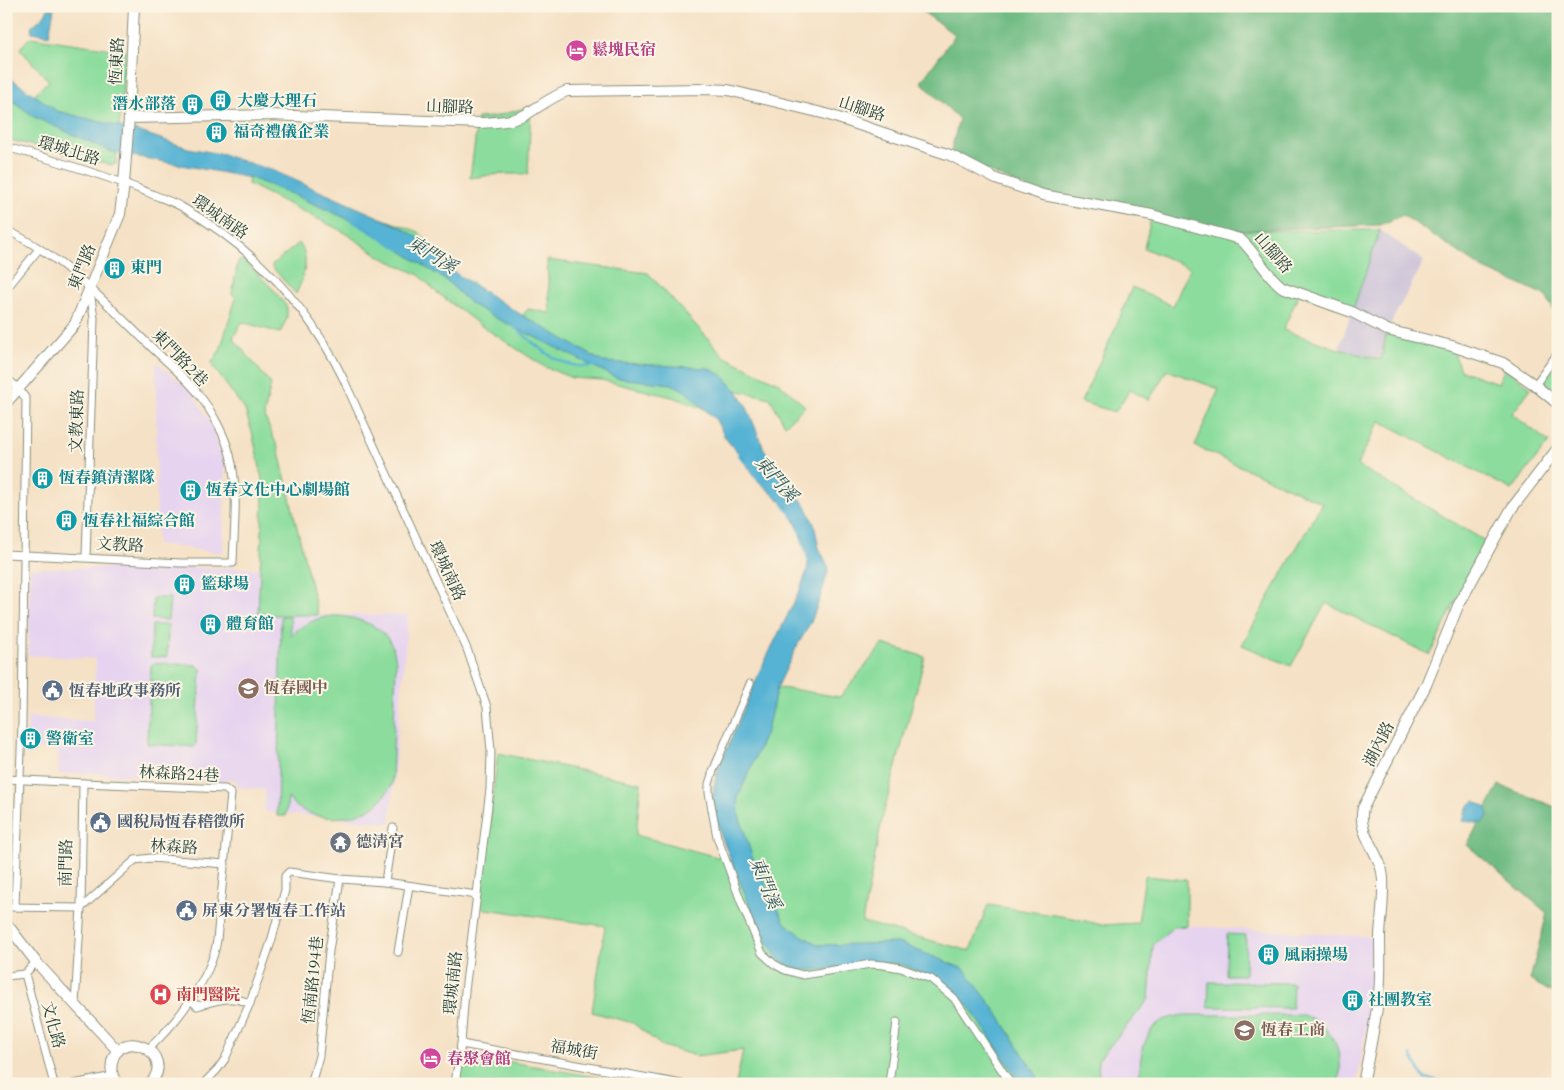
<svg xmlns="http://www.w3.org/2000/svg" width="1564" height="1090" font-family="Cardo,'Noto Serif TC',serif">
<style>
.built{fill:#e6d3f0}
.industrial{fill:#c8c0d8}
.green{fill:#8cdd9d;stroke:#568d68}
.forest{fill:#71bc84;stroke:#487c5c}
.water{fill:#56b3d4;stroke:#3a7884}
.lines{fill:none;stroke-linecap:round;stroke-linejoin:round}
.stream{stroke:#56b3d4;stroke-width:2.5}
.street-casing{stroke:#8a8f7c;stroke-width:9}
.secondary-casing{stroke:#8a8f7c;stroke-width:12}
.street{stroke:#fff;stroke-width:7}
.secondary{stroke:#fff;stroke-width:10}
.labels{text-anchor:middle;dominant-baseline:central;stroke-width:4;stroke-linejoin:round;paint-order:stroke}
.hotel-label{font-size:16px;font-weight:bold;fill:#b23c85;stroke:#fcf5e5;text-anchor:start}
.street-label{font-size:16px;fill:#1f3d34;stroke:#fcf5e5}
.culture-label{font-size:16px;font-weight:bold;fill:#0d838f;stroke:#fcf5e5;text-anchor:start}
.education-label{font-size:16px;font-weight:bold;fill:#785e54;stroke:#fcf5e5;text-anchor:start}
.service-label{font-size:16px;font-weight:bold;fill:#4e5e75;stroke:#fcf5e5;text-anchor:start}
.worship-label{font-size:16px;font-weight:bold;fill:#5b616d;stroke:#fcf5e5;text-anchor:start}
.health-label{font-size:16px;font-weight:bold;fill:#be3a42;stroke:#fcf5e5;text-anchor:start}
.water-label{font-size:18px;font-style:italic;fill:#2d5a5c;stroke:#fcf5e5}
</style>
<rect width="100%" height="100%" fill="#fcf5e5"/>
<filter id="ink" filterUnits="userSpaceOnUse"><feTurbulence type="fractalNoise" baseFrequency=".02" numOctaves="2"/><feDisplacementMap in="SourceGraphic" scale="10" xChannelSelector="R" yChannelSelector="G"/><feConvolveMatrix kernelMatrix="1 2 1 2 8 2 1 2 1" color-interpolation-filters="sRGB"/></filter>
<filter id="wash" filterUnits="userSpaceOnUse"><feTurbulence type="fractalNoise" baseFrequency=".0096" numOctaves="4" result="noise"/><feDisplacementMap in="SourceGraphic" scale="20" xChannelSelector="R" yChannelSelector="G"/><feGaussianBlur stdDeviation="1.12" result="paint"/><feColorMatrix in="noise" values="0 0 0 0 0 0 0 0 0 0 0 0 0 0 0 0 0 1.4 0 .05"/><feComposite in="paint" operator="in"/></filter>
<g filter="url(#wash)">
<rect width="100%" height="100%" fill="#f5e1c5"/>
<g class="built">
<path d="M 156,362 L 193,393 L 210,422 L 225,463 L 223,553 L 157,544 Z"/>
<path d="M 30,568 L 259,568 L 258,613 L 271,615 L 408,615 L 390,823 L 265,812 L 265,790 L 237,787 L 237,780 L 228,779 L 223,782 L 89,773 L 59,774 L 58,750 L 26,749 L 28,717 L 93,721 L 96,659 L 28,655 Z"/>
<path d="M 1187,926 L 1380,937 L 1357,1084 L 1099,1084 L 1098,1060 L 1149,999 L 1153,945 L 1173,927 Z"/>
</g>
<path class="industrial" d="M 1380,230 L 1424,261 L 1387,330 L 1381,360 L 1339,349 Z"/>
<g class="green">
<path d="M 30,37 L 126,51 L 116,164 L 111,165 L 6,139 L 6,78 L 32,96 L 49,81 L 20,49 Z"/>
<path d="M 531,106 L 528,174 L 499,174 L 470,178 L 478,118 L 494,117 Z"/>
<path d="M 250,165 L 359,210 L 419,232 L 444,265 L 514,326 L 528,309 L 550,313 L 547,260 L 648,273 L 725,357 L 779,383 L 805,406 L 785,425 L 770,398 L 722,387 L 707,410 L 676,398 L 601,380 L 572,378 L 545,367 L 480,325 L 435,291 L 419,275 L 383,258 L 340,230 L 248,184 Z"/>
<path d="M 1152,215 L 1221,231 L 1380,230 L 1352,312 L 1299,294 L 1283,330 L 1339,349 L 1381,360 L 1387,330 L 1452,346 L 1460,370 L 1498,383 L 1505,368 L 1531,388 L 1512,414 L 1549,442 L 1512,490 L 1380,421 L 1357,465 L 1485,541 L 1430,655 L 1326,603 L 1291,666 L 1242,645 L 1322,503 L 1195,446 L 1219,389 L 1167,370 L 1149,400 L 1130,390 L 1115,412 L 1081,402 L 1115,329 L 1132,287 L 1173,306 L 1190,268 L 1144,248 Z"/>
<path d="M 299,243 C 311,257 303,279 296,294 L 271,266 Z"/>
<path d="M 244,260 L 273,289 L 287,307 L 287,318 L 280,333 L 242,322 L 233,338 L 271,384 L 264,415 L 278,448 L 318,615 L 271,615 L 258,613 L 262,531 L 263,490 L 261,472 L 252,432 L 245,410 L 211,364 L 220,350 L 236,298 L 232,294 L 238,261 Z"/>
<path d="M 1558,355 L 1558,397 L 1540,384 Z"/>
<path d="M 153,598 L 170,598 L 168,620 L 152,619 Z"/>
<path d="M 281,616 L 290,616 L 291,635 C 301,626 312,620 325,617 C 343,613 371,621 384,634 C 392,642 395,652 396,663 L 392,784 C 387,794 379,804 368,810 C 345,822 305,821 288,798 L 286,816 L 277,816 Z"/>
<path d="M 152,625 L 168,625 L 167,657 L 151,657 Z"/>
<path d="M 883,644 L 925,657 L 882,819 L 862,922 L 970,951 L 988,905 L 1073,918 L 1102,925 L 1138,923 L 1145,876 L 1187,880 L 1187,926 L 1173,927 L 1153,945 L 1149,999 L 1098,1060 L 1099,1084 L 736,1084 L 743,1050 L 696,1056 L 662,1046 L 633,1023 L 592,1012 L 605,926 L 479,908 L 498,753 L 641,783 L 636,835 L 743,864 L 727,824 L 760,686 L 797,690 L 840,697 Z"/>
<path d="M 156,663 L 196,665 L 201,669 L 196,744 L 194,747 L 148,744 L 147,741 L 151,667 L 152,664 Z"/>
<path d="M 1227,934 L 1246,935 L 1245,975 L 1226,975 Z"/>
<path d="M 1209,982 L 1293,983 L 1292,1008 L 1208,1007 Z"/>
<path d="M 1183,1015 L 1303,1015 C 1332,1024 1346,1054 1338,1084 L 1140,1084 C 1139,1064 1141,1039 1157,1024 C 1164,1018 1174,1017 1183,1015 Z"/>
<path d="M 461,1053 L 635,1084 L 456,1084 Z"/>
</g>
<g class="forest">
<path d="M 915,6 L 1558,6 L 1558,318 L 1545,295 L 1484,269 L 1403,215 L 1380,225 L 1221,231 L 1043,195 L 950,155 L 959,119 L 921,82 L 955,35 Z"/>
<path d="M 1499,785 L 1558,808 L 1558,996 L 1530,980 L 1547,913 L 1467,845 Z"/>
</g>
<g class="water">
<path d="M 48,9 L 54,9 L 49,35 L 32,32 L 31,27 L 44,16 Z"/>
<path d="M 6,75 L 57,111 L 137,131 L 188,148 L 221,154 L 274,171 L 401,227 L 422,240 L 452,271 L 515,311 L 603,362 L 708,368 L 722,375 L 737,391 L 746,405 L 764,449 L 807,508 L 814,524 L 819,548 L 829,568 L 821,595 L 811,622 L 797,646 L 777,688 L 767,730 L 738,798 L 739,815 L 752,856 L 785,923 L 801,935 L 819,945 L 899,943 L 964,969 L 996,1011 L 1042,1084 L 1021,1084 L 971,1009 L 957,994 L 941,982 L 904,965 L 892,963 L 815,970 L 801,970 L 789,966 L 778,959 L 762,935 L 721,836 L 712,802 L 714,786 L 718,770 L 759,673 L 799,592 L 807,571 L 809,554 L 802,534 L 787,507 L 755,478 L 743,458 L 726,439 L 716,420 L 685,391 L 672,384 L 617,378 L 496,318 L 471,304 L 447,281 L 365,227 L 294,195 L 251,178 L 112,152 L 36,118 L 6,96 Z"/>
<path d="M 1474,801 L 1487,808 L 1488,816 L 1483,823 L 1475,823 L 1463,820 L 1467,807 Z"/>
</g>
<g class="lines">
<g class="stream">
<path d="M 352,221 L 401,250"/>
<path d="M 513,326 C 540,347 557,370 595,366"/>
<path d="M 739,451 L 739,455 L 747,465"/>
<path d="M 783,504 L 793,517"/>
<path d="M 798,526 L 809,562"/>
<path d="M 1411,1055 L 1424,1078 L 1458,1084"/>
</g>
</g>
</g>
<g filter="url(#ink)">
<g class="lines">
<defs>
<g id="street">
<path d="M 6,147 C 54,160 101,174 147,192 C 158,197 171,201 182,207 C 254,248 307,304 343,378 L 467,649 L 487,707 L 491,751 L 490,789 L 465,991 L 461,1044 L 455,1084"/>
<path d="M 6,230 C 61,255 103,300 145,341 C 162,358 182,374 197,392 C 212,411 228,439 232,464 C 238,494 234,531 233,563 L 181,563 L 6,554"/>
<path d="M 6,289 L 39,249"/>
<path d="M 6,378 L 19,389 L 26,399 L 22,725 L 15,906"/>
<path d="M 1535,385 L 1558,353"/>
<path d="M 86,557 L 93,351 L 94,318 L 90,291"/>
<path d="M 750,684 L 713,771 L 709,784 L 709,793 L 717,837 L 743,907 L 762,953 L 774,964 L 785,970 L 803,975 L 871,964 L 884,965 L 901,968 L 931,979 L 954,998 L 1011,1084"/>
<path d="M 6,779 L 83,783 L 81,908 L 75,1004"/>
<path d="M 83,783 L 225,789 L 231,794 L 217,940 C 212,977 176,1024 148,1049"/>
<path d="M 385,882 L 393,828"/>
<path d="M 6,907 L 81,908 L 135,860 L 151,858 L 225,864"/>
<path d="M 398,952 L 409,886"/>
<path d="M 25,974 L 54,1084"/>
<path d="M 6,976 L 25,974 L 36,962"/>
<path d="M 190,999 L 197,1006 C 219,1000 227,995 250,1003"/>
<path d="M 461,1044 L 682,1084"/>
<path d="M 74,1084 L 113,1076"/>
<path d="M 203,1084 L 217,1070 L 225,1059 L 250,1003 L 271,942 L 285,890 L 285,876 L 289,872 L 340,879 L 385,882 L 477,895"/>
<path d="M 311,1084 L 319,1056 L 329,951 L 340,879"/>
<path d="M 889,1084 L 897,1022"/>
</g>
<g id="secondary">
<path d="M 129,118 L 268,115 L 481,123 C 495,122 512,122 525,115 C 539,107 551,97 567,91 L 707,89 L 728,90 L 826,114 L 950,155 L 996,179 L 1043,195 L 1152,215 L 1240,239 C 1256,253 1265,274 1282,287 L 1352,312 L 1387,330 L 1452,346 L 1503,363 L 1535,385 L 1558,404"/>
<path d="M 6,403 L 75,324 L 120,214 L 124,183 L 129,118 L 134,6"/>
<path d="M 6,923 L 36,962 L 118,1051"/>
<path d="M 118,1084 C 113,1078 110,1071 112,1062 C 120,1025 178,1053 150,1084"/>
<path d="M 1363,1084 C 1369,1054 1375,1024 1379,994 C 1381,975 1380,956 1380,936 C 1381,917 1384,899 1383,879 C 1382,853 1356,835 1363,808 L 1426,685 L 1458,606 L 1499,531 L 1512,508 L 1558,448"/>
</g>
</defs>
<use href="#street" class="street-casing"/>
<use href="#secondary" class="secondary-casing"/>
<use href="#street" class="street"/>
<use href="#secondary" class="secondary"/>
</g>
</g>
<defs>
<symbol id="hotel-disc" viewBox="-11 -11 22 22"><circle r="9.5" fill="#d1479c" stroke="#fcf5e5"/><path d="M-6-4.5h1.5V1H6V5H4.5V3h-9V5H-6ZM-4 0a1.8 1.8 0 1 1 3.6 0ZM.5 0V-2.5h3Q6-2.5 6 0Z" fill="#fff"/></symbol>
<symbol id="building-disc" viewBox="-11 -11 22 22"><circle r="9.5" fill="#0f9aa8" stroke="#fcf5e5"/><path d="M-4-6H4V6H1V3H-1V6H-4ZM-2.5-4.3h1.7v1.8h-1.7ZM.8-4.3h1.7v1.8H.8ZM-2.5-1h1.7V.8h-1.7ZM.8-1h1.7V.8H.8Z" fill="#fff"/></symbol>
<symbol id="school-disc" viewBox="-11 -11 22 22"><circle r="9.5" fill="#8d6e63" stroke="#fcf5e5"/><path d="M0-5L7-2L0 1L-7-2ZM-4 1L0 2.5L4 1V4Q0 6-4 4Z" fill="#fff"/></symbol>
<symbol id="civic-disc" viewBox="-11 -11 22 22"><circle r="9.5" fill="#5c6f8a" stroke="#fcf5e5"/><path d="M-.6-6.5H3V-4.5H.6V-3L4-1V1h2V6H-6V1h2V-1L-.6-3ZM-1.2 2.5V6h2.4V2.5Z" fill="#fff"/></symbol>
<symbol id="temple-disc" viewBox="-11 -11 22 22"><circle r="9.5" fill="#6b7280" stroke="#fcf5e5"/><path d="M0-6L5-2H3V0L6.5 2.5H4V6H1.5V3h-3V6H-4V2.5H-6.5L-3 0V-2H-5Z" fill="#fff"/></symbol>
<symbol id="hospital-disc" viewBox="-11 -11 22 22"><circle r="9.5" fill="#e0444e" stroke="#fcf5e5"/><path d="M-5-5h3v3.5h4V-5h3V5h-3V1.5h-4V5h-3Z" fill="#fff"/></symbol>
</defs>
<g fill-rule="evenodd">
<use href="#hotel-disc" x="564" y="38" width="25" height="25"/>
<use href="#building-disc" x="208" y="88" width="25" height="25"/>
<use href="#building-disc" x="180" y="92" width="25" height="25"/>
<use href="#building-disc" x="204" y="120" width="25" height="25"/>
<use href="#building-disc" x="102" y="256" width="25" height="25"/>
<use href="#building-disc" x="30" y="466" width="25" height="25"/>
<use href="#building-disc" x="178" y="478" width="25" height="25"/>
<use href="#building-disc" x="54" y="508" width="25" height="25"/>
<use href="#building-disc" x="172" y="572" width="25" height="25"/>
<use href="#building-disc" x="198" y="612" width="25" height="25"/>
<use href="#school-disc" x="236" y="676" width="25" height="25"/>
<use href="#civic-disc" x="40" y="678" width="25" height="25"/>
<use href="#building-disc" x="18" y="726" width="25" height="25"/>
<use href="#civic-disc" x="88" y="810" width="25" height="25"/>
<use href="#temple-disc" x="328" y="830" width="25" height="25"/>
<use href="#civic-disc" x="174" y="898" width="25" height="25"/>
<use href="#building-disc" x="1256" y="942" width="25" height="25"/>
<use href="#hospital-disc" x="148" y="982" width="25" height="25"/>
<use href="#building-disc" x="1340" y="988" width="25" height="25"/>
<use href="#school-disc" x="1232" y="1018" width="25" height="25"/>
<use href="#hotel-disc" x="418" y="1046" width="25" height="25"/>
</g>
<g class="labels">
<g class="hotel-label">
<text x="592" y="50">鬆塊民宿</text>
<text x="447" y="1059">春聚會館</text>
</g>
<g class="street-label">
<text transform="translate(117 61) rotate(-87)">恆東路</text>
<text transform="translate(450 107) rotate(2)">山腳路</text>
<text transform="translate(862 109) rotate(18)">山腳路</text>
<text transform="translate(69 151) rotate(17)">環城北路</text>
<text transform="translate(220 217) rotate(35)">環城南路</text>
<text transform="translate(1273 253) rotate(49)">山腳路</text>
<text transform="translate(82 267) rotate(-68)">東門路</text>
<text transform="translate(180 358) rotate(46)">東門路2巷</text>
<text transform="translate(77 421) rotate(-88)">文教東路</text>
<text transform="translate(120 545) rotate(3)">文教路</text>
<text transform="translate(447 571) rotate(65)">環城南路</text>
<text transform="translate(1379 744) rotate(-63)">湖內路</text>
<text transform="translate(179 774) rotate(3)">林森路24巷</text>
<text transform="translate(174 847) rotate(3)">林森路</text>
<text transform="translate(66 863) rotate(-89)">南門路</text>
<text transform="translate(313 980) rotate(-84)">恆南路194巷</text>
<text transform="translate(453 983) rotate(-84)">環城南路</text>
<text transform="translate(53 1025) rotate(75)">文化路</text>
<text transform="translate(574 1050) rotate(10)">福城街</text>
</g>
<g class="culture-label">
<text x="237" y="101">大慶大理石</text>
<text x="176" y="104" text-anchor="end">潛水部落</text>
<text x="233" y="132">福奇禮儀企業</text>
<text x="130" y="268">東門</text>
<text x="59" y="478">恆春鎮清潔隊</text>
<text x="206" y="490">恆春文化中心劇場館</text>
<text x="83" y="521">恆春社福綜合館</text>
<text x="201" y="584">籃球場</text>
<text x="226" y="624">體育館</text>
<text x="46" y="739">警衛室</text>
<text x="1284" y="955">風雨操場</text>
<text x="1368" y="1000">社團教室</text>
</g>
<g class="education-label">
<text x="264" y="688">恆春國中</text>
<text x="1261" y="1030">恆春工商</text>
</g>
<g class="service-label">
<text x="69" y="691">恆春地政事務所</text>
<text x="117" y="822">國稅局恆春稽徵所</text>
<text x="202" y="911">屏東分署恆春工作站</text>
</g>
<g class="worship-label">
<text x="356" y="842">德清宮</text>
</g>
<g class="health-label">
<text x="176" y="995">南門醫院</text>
</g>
<g class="water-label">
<text transform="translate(432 255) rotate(32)">東門溪</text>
<text transform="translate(776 479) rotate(49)">東門溪</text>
<text transform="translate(765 883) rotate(68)">東門溪</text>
</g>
</g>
<rect width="1564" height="1090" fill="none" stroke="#fcf5e5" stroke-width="25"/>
</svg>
